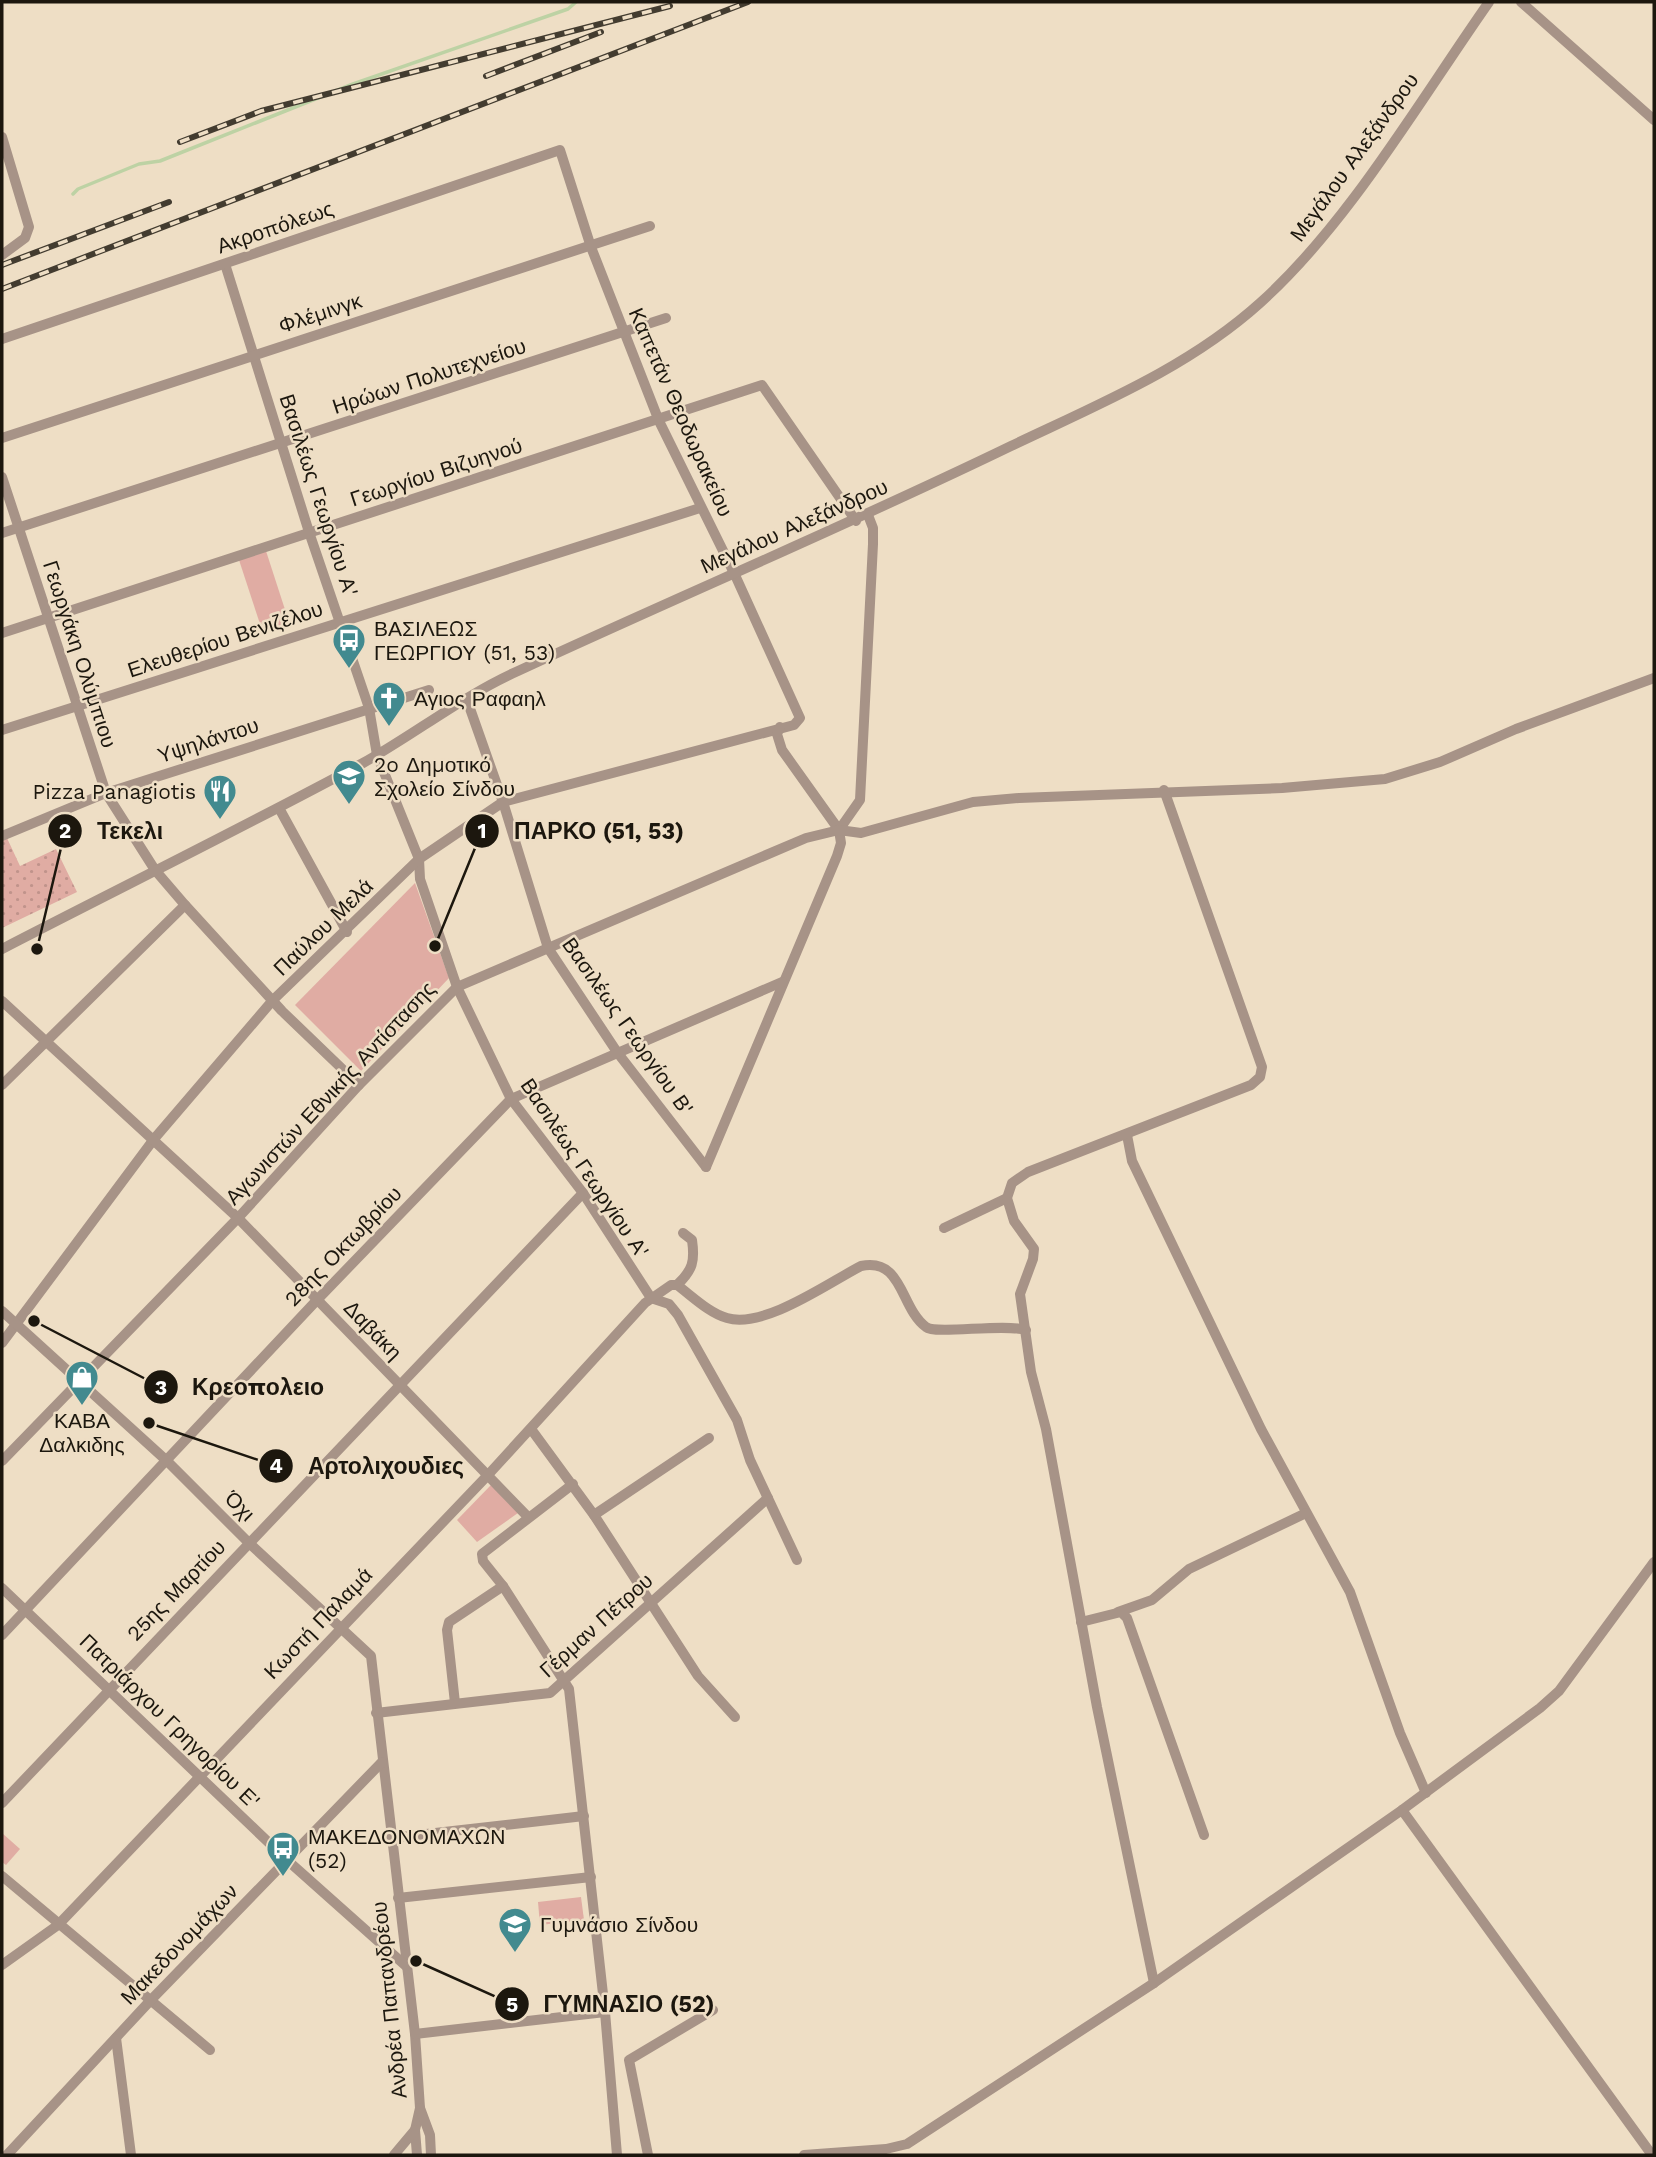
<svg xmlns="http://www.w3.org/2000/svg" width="1656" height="2157" font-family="'Work Sans',sans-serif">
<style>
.grass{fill:url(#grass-dots)}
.park{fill:#e0aca3}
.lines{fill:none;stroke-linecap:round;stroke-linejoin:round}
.stream{stroke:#bdd2a4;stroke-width:3.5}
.minor{stroke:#a79387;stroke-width:10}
.rail-casing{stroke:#433c30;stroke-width:6}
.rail{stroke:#eedec5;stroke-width:3.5;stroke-dasharray:10;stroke-linecap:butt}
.labels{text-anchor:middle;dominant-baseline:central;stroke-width:5;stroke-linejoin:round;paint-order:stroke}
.street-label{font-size:21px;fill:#1c170e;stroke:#eedec5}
.poi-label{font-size:21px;fill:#1c170e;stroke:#eedec5;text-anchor:start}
.leader{fill:none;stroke:#1c170e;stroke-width:2.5}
.callout-dot{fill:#1c170e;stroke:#eedec5;stroke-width:2.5}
.mark-label{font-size:21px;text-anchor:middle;font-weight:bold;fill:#fff}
.callout-label{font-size:23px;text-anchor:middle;font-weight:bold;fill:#1c170e;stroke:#eedec5;stroke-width:5;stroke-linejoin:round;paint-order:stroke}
</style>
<defs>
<pattern id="grass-dots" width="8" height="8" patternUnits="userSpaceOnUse" patternTransform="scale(1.75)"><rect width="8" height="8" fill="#e0aca3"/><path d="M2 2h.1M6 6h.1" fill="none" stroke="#c0938b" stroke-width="1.8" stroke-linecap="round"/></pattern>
</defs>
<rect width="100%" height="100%" fill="#eedec5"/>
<path class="grass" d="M 7,838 L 20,866 L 56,849 L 77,892 L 2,928 L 2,841 Z"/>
<g class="park">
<path d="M 266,551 L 290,625 L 263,633 L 239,560 Z"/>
<path d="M 415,883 L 449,978 L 361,1071 L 295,1005 Z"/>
<path d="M 491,1485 L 518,1513 L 477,1542 L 457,1520 Z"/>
<path d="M 2,1833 L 20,1849 L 6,1865 L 2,1862 Z"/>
<path d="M 581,1897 L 584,1920 L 540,1925 L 538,1902 Z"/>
</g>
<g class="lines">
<path class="stream" d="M 73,194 L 78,189 L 139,164 L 160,161 L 353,84 L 568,9 L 576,2"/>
<g class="minor">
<path d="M 1521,2 L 1654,120"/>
<path d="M 2,137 L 29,227 L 25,238 L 2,255"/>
<path d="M 225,264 L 309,532 L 369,708 L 377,755 L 419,859 L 420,879 L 457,987 L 511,1099 L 583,1193 L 651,1298"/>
<path d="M 2,339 L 560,150 L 591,247 L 659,421 L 735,575 L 800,718 L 794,725 L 503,802 L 419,859 L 273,1000 L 154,1139 L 2,1343"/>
<path d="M 2,438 L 650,226"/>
<path d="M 2,477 L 106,793 L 155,870 L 185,905 L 282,1011 L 359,1085"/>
<path d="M 2,533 L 666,318"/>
<path d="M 2,633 L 762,385 L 856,521"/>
<path d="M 467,700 L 503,802 L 548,948 L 617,1052 L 706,1167"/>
<path d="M 780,727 L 777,734 L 782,750 L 839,830"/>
<path d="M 2,730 L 700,508"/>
<path d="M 279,808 L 347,932"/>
<path d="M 2,836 L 106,793 L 429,690"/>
<path d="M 2,949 C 122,887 244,827 363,763 C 415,734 464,695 518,671 C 682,595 848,525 1011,446 C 1097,405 1188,368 1260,303 C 1349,223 1420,100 1489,2"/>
<path d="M 2,1001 L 238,1218 L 528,1517"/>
<path d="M 2,1085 L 185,905"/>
<path d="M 1127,1135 L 1132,1161 L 1261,1429 L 1350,1592 L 1400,1733 L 1426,1793"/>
<path d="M 706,1167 L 837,856 L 841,843 L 839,830 L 860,800 L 873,544 L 873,528 L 868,515"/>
<path d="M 944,1228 L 1007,1198"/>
<path d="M 677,1285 C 693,1270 695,1261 692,1240 L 683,1233"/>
<path d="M 651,1298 L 669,1304 L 678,1315 L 737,1420 L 750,1460 L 797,1560"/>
<path d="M 2,1311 L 167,1461 L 248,1542 L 371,1656 L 415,2034 L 420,2108 L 415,2130 L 417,2155"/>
<path d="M 531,1429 L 594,1515 L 698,1676 L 735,1717"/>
<path d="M 2,1461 L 238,1218 L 359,1085 L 457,987 L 806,838 L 839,830 L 861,833 L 973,802 L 1019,798 L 1282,788 L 1385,779 L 1440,762 L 1516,729 L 1654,678"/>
<path d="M 573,1484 L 482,1554 L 483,1561 L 503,1586 L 569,1689 L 605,2012 L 617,2155"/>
<path d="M 594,1515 L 709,1438"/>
<path d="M 2,1588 L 287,1860 L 406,1966"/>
<path d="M 1118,1612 L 1152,1600 L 1189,1569 L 1306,1513"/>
<path d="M 1081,1622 L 1121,1612 L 1127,1618 L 1204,1835"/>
<path d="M 2,1635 L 317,1300 L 511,1099 L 782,982"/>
<path d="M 455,1703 L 447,1630 L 449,1622 L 503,1586"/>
<path d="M 376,1713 L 550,1693 L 768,1498"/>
<path d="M 2,1803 L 583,1193"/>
<path d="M 1402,1810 L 1652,2155"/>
<path d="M 391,1838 L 584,1816"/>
<path d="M 2,1876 L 210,2050"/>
<path d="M 398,1898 L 591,1877"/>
<path d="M 2,1965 L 58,1925 L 487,1476 L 645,1303 L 671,1285 L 677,1285 C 692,1296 709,1313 727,1318 C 764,1329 828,1283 861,1266 C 903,1257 900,1308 926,1327 C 936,1335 1003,1323 1026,1330"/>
<path d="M 1154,1983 L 1097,1707 L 1046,1429 L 1031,1372 L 1020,1294 L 1033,1259 L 1034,1249 L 1014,1221 L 1007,1198 L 1012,1183 L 1028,1172 L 1251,1085 L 1260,1077 L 1262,1067 L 1164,790"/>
<path d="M 415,2034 L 605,2012"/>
<path d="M 116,2038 L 131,2155"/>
<path d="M 420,2108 L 430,2135 L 431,2155"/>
<path d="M 7,2155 L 149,2002 L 382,1762"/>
<path d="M 394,2155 L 415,2130"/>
<path d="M 648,2155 L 629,2060 L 713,2010"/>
<path d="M 804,2155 L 886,2149 L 907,2144 L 1154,1983 L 1402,1810 L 1540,1708 L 1559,1691 L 1654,1562"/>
</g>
<defs>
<g id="rail">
<path d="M 486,76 L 601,32"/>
<path d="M 180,142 L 261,111 L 670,6"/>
<path d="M 2,265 L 169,202"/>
<path d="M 2,289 L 748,2"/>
</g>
</defs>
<use href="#rail" class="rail-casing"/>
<use href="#rail" class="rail"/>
</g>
<defs>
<symbol id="bus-pin" viewBox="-11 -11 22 30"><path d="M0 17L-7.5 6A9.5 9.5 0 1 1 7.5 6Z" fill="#428a8f" stroke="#eedec5"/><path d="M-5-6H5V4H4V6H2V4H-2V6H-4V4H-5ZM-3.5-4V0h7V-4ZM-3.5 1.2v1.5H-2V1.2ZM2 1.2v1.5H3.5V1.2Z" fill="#fff"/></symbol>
<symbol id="church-pin" viewBox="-11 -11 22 30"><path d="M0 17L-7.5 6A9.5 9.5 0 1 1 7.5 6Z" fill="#428a8f" stroke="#eedec5"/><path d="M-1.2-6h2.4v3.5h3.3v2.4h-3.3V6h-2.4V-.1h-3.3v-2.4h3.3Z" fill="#fff"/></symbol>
<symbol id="school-pin" viewBox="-11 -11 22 30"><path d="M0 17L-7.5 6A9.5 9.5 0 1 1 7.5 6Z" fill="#428a8f" stroke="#eedec5"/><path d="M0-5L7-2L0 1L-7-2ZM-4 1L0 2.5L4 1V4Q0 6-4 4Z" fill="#fff"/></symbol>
<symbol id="restaurant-pin" viewBox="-11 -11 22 30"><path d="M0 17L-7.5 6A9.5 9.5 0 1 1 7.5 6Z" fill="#428a8f" stroke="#eedec5"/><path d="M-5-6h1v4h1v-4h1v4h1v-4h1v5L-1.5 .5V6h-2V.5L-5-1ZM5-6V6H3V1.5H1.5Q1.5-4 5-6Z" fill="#fff"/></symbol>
<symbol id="shop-pin" viewBox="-11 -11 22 30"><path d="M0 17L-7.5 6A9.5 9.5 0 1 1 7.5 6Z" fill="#428a8f" stroke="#eedec5"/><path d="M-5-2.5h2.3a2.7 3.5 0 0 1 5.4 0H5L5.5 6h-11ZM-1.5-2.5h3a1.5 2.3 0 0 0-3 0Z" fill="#fff"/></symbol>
</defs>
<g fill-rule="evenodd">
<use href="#bus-pin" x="330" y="621" width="38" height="52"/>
<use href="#church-pin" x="370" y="679" width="38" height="52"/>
<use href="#school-pin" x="330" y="757" width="38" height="52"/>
<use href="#restaurant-pin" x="201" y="772" width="38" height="52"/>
<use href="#shop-pin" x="63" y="1358" width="38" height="52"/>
<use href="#bus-pin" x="264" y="1829" width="38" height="52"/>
<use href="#school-pin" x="496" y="1905" width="38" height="52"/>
</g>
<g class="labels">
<g class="street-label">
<text transform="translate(1354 157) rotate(-54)">Μεγάλου Αλεξάνδρου</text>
<text transform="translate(275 227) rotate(-19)">Ακροπόλεως</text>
<text transform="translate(320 313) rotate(-18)">Φλέμινγκ</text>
<text transform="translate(429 376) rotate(-18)">Ηρώων Πολυτεχνείου</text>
<text transform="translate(681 412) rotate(66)">Καπετάν Θεοδωρακείου</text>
<text transform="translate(436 472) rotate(-18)">Γεωργίου Βιζυηνού</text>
<text transform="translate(319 495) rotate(72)">Βασιλέως Γεωργίου Α'</text>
<text transform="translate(794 526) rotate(-24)">Μεγάλου Αλεξάνδρου</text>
<text transform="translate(225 639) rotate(-18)">Ελευθερίου Βενιζέλου</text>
<text transform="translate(80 654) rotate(72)">Γεωργάκη Ολύμπιου</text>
<text transform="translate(208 740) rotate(-18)">Υψηλάντου</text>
<text transform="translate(323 927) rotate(-44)">Παύλου Μελά</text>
<text transform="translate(628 1026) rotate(55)">Βασιλέως Γεωργίου Β'</text>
<text transform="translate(330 1093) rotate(-47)">Αγωνιστών Εθνικής Αντίστασης</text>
<text transform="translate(585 1168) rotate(56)">Βασιλέως Γεωργίου Α'</text>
<text transform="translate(343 1246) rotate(-46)">28ης Οκτωβρίου</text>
<text transform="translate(373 1330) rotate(46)">Δαβάκη</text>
<text transform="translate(240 1506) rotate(45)">Όχι</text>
<text transform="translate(176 1590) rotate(-46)">25ης Μαρτίου</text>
<text transform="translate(318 1623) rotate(-46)">Κωστή Παλαμά</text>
<text transform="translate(596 1625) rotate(-42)">Γέρμαν Πέτρου</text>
<text transform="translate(170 1721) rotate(44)">Πατριάρχου Γρηγορίου Ε'</text>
<text transform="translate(179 1944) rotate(-46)">Μακεδονομάχων</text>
<text transform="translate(389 2000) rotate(-96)">Ανδρέα Παπανδρέου</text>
</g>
<g class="poi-label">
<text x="374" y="628">ΒΑΣΙΛΕΩΣ<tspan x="374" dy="24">ΓΕΩΡΓΙΟΥ (51, 53)</tspan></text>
<text x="414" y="698">Αγιος Ραφαηλ</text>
<text x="374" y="764">2o Δημοτικό<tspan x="374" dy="24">Σχολείο Σίνδου</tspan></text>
<text x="196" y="791" text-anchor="end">Pizza Panagiotis</text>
<text x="82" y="1420" text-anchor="middle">ΚΑΒΑ<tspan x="82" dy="24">Δαλκιδης</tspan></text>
<text x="308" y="1836">ΜΑΚΕΔΟΝΟΜΑΧΩΝ<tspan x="308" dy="24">(52)</tspan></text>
<text x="540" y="1924">Γυμνάσιο Σίνδου</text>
</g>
</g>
<path class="leader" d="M435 946L482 831M37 949L65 831M34 1321L161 1387M149 1423L276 1466M416 1961L512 2004"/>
<g class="callout-dot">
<circle cx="435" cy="946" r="7"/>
<circle cx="37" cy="949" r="7"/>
<circle cx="34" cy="1321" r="7"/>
<circle cx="149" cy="1423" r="7"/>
<circle cx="416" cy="1961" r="7"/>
<circle cx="482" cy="831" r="18"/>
<circle cx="65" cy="831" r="18"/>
<circle cx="161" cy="1387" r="18"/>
<circle cx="276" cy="1466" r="18"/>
<circle cx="512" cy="2004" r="18"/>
</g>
<g class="mark-label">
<text x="482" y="838">1</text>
<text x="65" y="838">2</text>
<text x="161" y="1395">3</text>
<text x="276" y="1473">4</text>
<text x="512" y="2012">5</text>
</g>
<g class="callout-label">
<text x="599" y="839">ΠΑΡΚΟ (51, 53)</text>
<text x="130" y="839">Τεκελι</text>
<text x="258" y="1395">Κρεοπολειο</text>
<text x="386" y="1474">Αρτολιχουδιες</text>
<text x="629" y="2012">ΓΥΜΝΑΣΙΟ (52)</text>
</g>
<rect width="1656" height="2157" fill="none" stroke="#1c170e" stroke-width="7"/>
</svg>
